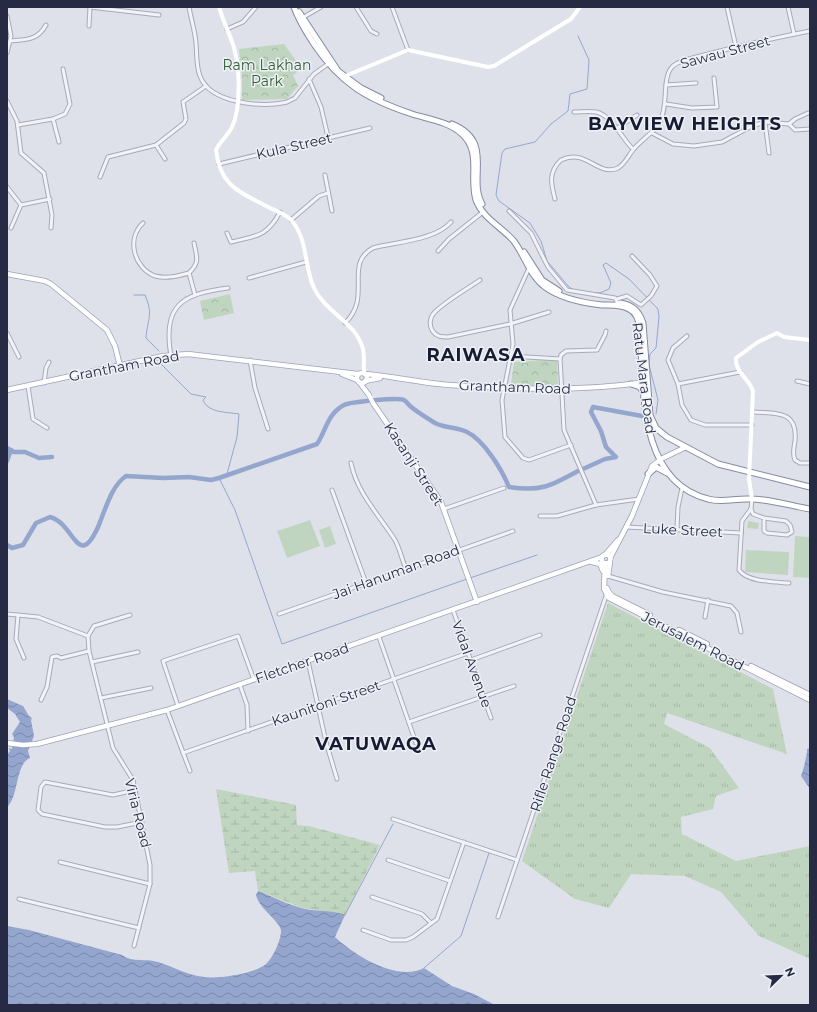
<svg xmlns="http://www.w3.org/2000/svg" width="817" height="1012" font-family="Montserrat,sans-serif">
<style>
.grass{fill:url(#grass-tufts)}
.wetland{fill:url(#wetland-marsh)}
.park{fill:url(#park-crowns)}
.pitch{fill:#c0d5bf}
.water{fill:url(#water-waves)}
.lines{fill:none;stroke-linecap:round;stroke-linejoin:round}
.stream{stroke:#95a6ce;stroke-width:1}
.river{stroke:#95a6ce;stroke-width:4.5}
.street-casing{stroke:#a8aab8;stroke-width:5}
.primary-casing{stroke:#9da2b7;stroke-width:6}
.highway-casing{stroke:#848ba2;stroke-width:7}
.street{stroke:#f2f3f8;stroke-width:3}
.secondary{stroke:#fff;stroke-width:4}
.primary{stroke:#fff;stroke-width:4.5}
.highway{stroke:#fff;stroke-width:5}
.labels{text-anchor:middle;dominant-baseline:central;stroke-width:3;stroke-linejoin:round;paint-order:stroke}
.street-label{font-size:14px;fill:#262b43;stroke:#eef0f7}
.park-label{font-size:14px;fill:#326031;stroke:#eef0f7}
.district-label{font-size:18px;font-weight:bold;letter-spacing:1px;fill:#181c33;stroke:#eef0f7}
</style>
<defs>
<pattern id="grass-tufts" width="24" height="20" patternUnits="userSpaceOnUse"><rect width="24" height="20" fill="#c0d5bf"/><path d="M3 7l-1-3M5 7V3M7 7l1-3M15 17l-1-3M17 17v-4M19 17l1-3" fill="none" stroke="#a5b7a5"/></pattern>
<pattern id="wetland-marsh" width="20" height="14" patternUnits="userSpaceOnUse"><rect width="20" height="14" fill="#c0d5bf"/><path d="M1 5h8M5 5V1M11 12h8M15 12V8" fill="none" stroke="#a5b7a5"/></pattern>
<pattern id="park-crowns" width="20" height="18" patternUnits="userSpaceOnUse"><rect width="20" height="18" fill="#c0d5bf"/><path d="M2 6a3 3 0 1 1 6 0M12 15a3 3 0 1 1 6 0" fill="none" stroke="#a5b7a5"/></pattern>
<pattern id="water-waves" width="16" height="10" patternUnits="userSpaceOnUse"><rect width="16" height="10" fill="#95a6ce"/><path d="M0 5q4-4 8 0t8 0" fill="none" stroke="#7987a9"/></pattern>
</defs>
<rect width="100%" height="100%" fill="#dfe1ea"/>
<path class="grass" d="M 608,603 L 773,689 L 787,754 L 667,713 L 664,724 L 710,748 L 739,788 L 716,796 L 713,809 L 681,817 L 682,834 L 736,861 L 810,846 L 810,959 L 759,936 L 721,892 L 685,876 L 631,874 L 609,908 L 575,899 L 522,861 Z"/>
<path class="wetland" d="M 216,789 L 296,805 L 297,825 L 309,826 L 380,845 L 345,915 L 303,908 L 258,891 L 255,871 L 229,873 Z"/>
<g class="park">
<path d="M 284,44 L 302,69 L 293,75 L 298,86 L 287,99 L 242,100 L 242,75 L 239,49 Z"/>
<path d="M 230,294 L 234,313 L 204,320 L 200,301 Z"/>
<path d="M 557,359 L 558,387 L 511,384 L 514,362 Z"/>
</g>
<g class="pitch">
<path d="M 310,520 L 320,546 L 287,558 L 277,531 Z"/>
<path d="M 748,521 L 759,523 L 758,529 L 747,528 Z"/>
<path d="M 330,526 L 336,544 L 325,548 L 319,530 Z"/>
<path d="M 795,536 L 810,537 L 810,578 L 793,577 Z"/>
<path d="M 746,550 L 789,552 L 788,575 L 745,572 Z"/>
</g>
<g class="water">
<path d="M 7,699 L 23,706 L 29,716 L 32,718 L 31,720 L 34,736 L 28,751 L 30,758 C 15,764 19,797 7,807 L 7,755 L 10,751 L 9,748 L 12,749 L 14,737 L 12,734 L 20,722 L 15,714 L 7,708 Z"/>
<path d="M 810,748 L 810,789 L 801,776 C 803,772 808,751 807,749 Z"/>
<path d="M 258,891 C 273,897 289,905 305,909 C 315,911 338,911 345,915 L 335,937 C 354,955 397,982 424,968 L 452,986 L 474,994 L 495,1005 L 7,1005 L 7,926 L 29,930 L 122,955 C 133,963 146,958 158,962 C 174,967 187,975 204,977 C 219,979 254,974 266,964 C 273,958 281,940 281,931 C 282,923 259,909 256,895 Z"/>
</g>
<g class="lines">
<g class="stream">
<path d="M 574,290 L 569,287 L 547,261 L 541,241 L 530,223 L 499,201 L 496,195 L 502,153 L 505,149 L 535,142 L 551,124 L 568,111 L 570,94 L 587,89 L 589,60 L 578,36"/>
<path d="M 587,292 L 600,293 L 609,289 L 611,283 L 603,265 L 606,263 L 629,279 L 658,309 L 659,317 L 656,348 L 650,354 L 649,365 L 658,400 L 656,414"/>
<path d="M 134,295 L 145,295 C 154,316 147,319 146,338 L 159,351"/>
<path d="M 161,364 L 191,394 L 206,397 L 203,400 C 208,413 227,412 239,414 L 237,437 L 227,474"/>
<path d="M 219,478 L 235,510 L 282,644 L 467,579"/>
<path d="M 470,578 L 537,555"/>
<path d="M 345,915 L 393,824"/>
<path d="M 424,968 L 461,936 L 489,853"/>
</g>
<g class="river">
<path d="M 7,448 L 14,452 L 25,452 L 39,458 L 52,457"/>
<path d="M 7,461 L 11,450"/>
<path d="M 583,469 L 605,459 L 616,457 L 606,447 L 601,431 L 591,412 L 593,407 L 642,416"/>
<path d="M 7,545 L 12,548 L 23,545 L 36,523 L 50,517 C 74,523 78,571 98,527 C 105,511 111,486 126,476 L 163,478 L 189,477 L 211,480 L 219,478 L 317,444 C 326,431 327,414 344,405 C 350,402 398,397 404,400 C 406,401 408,404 410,406 C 417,412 427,418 435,423 C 444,428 457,427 467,432 C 484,440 502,470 509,487 C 540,492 551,486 578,471"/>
</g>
<defs>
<g id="street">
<path d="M 90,7 L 159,15"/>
<path d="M 189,7 C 191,19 195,31 196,43 C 197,54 196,66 200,76 C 210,104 264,108 287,102 L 295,98 L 314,74 L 328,64"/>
<path d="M 356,7 L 371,31 L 377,34"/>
<path d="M 392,7 L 408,50"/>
<path d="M 727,7 L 736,47"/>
<path d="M 788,7 L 794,34"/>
<path d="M 7,16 L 11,36 L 7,53"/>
<path d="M 302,18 L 321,7"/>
<path d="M 89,26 L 90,7"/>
<path d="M 227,29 L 243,22 L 256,7"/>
<path d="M 10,41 C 26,40 38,40 46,25"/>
<path d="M 309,79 L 321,107 L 328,137"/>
<path d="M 666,85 L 696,83"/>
<path d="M 7,101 L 17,121 L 21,153 L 44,173 L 52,215 L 51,228"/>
<path d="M 666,104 L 692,108 L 717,107 L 714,78"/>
<path d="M 574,112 C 581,112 589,111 596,112 C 612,115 622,139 633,149"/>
<path d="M 53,119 L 59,142"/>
<path d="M 765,122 L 769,153"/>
<path d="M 789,124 L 795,119 L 808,113"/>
<path d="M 18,125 L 53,119 L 65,114 L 70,104 L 63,69"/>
<path d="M 616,129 L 637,115"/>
<path d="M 652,133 L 673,144 L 694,146 L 722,142 L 752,126 L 765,122 L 789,124 L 795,130 L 810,129"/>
<path d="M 156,145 L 165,159"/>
<path d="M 219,164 L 370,128"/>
<path d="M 325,175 L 332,211"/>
<path d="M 100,177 L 108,157 L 156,145 L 184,123 L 186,119 L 183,102 L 206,86"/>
<path d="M 7,187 L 21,205"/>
<path d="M 555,199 C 551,184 548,172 561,160 C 587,148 597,177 618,168 C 625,164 628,156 633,150 C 641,140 654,133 660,121 C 669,106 661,77 673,66 C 681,59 694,58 704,55 C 739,46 774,38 810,31"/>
<path d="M 21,205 L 50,199"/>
<path d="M 509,211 L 531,233 L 548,267 L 567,290 L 615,298 L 617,302"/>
<path d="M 291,220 L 319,196 L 328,193"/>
<path d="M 143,223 C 126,239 134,268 155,276 C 167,279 178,276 189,273"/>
<path d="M 11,228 L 21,205"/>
<path d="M 227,233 L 231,242 C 256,236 267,237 280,212"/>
<path d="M 194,243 C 197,258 200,262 189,273 L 195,295"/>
<path d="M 438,251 L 449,239 L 483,212"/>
<path d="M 529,268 L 510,310 L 513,344 L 502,400 L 505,437 L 523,458 L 529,460 L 571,445"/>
<path d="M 249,278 L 306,262"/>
<path d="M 480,280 C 467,289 444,302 434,313 C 430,317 429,325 432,330 C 436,337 442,337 448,337 L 510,324 L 549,312"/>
<path d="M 617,299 L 627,296 L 641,305 L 651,296 L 657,286 L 650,275 L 632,256"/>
<path d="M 345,323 C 373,297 343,264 373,248 C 396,242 436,240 451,222"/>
<path d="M 7,333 L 19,357"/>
<path d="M 687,336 L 673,348 L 668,360 L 678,384 L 682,405 L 691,420 L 705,425 L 752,425"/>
<path d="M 171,356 C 162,305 182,294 228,288"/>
<path d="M 510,356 L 560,359"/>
<path d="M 250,360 L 255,388 L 268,429"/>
<path d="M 797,381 L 810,384"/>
<path d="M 44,383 L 46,368 L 49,362"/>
<path d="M 678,384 L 740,372"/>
<path d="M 28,386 L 33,419 L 47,428"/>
<path d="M 753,412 C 777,414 798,410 795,441 C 794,447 792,454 795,460 L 800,463 L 810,463"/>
<path d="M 351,463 C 357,493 379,515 395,540 C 400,549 402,560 406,569"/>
<path d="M 332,490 L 366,583"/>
<path d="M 752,499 L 751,509 L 742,521 L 739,570 C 747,582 776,582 789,583"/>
<path d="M 596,505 L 564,430 L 560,359 L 561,355 L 566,351 L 597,350 L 605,335 L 606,331"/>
<path d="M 444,509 L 504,488"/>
<path d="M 751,509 L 753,514 L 764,518 L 786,521 L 790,525 L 792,532 L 787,535 L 767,533 L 764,531 L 764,518"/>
<path d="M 540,516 L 557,516 L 596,505 L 639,499"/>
<path d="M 626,527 L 741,533"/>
<path d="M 677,529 L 678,507 L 682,488"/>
<path d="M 608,576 L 663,592 L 731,606 L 737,613 L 741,632"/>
<path d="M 453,610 L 491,718"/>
<path d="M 7,614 L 38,617 L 88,636"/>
<path d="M 279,614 L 513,531"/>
<path d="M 18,615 L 16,639 L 24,658"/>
<path d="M 130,615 L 94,626 L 88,636 L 89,651 L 113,748 L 133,780 L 150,865 L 150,884 L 134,946"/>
<path d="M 705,617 L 708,600"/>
<path d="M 379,637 L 416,743"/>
<path d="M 471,660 L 540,635"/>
<path d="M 308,661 L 326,742 L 337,779"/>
<path d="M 92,662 L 138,652"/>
<path d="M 240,685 L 247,705 L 248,731"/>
<path d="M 101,698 L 151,688"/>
<path d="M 41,700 L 47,687 L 52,657 L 57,656 L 61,658 L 89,651"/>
<path d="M 178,706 L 163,661 L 238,636 L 254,680"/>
<path d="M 167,710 L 190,771"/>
<path d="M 409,722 L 514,686"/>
<path d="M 183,753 L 468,653"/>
<path d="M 135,790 L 113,795 L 45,782 L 41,787 L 38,810 L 42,814 L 105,827 L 117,827 L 142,822"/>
<path d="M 393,819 L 517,860"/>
<path d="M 388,860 L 450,881"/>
<path d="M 60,862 L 150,884"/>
<path d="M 372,897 L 422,914 L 431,923"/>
<path d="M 19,899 L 139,928"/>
<path d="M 498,917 L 607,593"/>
<path d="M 363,930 L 391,940 L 406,940 L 413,937 L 437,919 L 464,842"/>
</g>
<g id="primary">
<path d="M 7,274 L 45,281 L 51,284 L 107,330 L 115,346 L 120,366"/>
<circle cx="362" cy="378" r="5"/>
<path d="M 342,374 L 357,380"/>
<path d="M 365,374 C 393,376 421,383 449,385 C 514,389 581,392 646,382"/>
<path d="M 365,381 L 380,378"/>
<path d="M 359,382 L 369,395"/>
<path d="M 7,390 L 163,356 L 188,354 L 358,374"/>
<path d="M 373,403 L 441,502 L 477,602"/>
<circle cx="606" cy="559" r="4.5"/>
<path d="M 605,555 L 618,540"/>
<path d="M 610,558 L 632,516 L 652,466 L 661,459 L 686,447"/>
<path d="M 592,562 L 600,564 L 603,571"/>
<path d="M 605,563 L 604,589 L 609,598 L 810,700"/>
<path d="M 608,576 L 610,562"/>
<path d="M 607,588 L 608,591 L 612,596 L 650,615"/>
<path d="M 679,630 L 707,644"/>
<path d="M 751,666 L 810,695"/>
<path d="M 7,743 L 23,745 L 37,744 L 167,710 L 602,557"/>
</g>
<g id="highway">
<path d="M 294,7 C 299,21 306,32 314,44 C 341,84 367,99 412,114 C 428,119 450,122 462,134 C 482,152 469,178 476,200 C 482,217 501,227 513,240 C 525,255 529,275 545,287 C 560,298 584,303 602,305 C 611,305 621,304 629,309 C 636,312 638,319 640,326 C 644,383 636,481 708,499 C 722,503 736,498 750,499 C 770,499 791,506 810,509"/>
<path d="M 299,12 L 338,71 L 361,88 L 381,98"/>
<path d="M 452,124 C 495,142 467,177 482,204"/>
<path d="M 524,252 L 542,280 L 559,291"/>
<path d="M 620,303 C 633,305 639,311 643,323 L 650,415 L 656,428 L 667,437 L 718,464 L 810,487"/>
<path d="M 631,384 L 640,387 L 643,392"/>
<path d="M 648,474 L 656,467 L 667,473"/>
</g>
</defs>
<use href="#street" class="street-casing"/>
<use href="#primary" class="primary-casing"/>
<use href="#highway" class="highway-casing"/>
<use href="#street" class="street"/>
<g class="secondary">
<path d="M 219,7 C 222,18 227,28 231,39 C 240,60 242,106 232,127 C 228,136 220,141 216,150 C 220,187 240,192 270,208 C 277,211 285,214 291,220 C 308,238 304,267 314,288 C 325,312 356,322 363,349 C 365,357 363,365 364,373"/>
<path d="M 343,77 L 408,50 L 488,67 L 494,66 L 571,19 L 580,7"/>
<path d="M 369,395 L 373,403"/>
<path d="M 752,499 L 749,479 L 753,391 C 749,378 735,373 736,358 L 758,342 L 777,333 L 784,337 L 810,340"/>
</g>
<use href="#primary" class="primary"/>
<use href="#highway" class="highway"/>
</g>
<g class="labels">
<g class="street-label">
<text transform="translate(725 52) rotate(-15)">Sawau Street</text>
<text transform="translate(294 146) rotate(-13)">Kula Street</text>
<text transform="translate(124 366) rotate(-11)">Grantham Road</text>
<text transform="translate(644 378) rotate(83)">Ratu Mara Road</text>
<text transform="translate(515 387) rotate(2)">Grantham Road</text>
<text transform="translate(414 464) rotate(57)">Kasanji Street</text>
<text transform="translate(683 530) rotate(3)">Luke Street</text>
<text transform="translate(396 572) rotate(-20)">Jai Hanuman Road</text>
<text transform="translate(693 641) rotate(27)">Jerusalem Road</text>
<text transform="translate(302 663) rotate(-19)">Fletcher Road</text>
<text transform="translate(472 664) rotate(70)">Vidal Avenue</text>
<text transform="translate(326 703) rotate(-19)">Kaunitoni Street</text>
<text transform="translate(553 754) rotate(-72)">Rifle Range Road</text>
<text transform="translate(138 813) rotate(76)">Viria Road</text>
</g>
<g class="park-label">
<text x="267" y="65">Ram Lakhan<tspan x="267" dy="16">Park</tspan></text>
</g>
<g class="district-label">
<text x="685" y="124">BAYVIEW HEIGHTS</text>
<text x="476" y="355">RAIWASA</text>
<text x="376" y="744">VATUWAQA</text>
</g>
</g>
<rect width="817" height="1012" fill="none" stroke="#262b43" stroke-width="16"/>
<g transform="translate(781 976) rotate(67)" stroke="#eef0f7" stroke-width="3" paint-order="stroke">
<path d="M0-3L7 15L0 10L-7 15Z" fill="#262b43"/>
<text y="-6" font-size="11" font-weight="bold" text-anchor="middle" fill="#262b43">N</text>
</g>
</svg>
